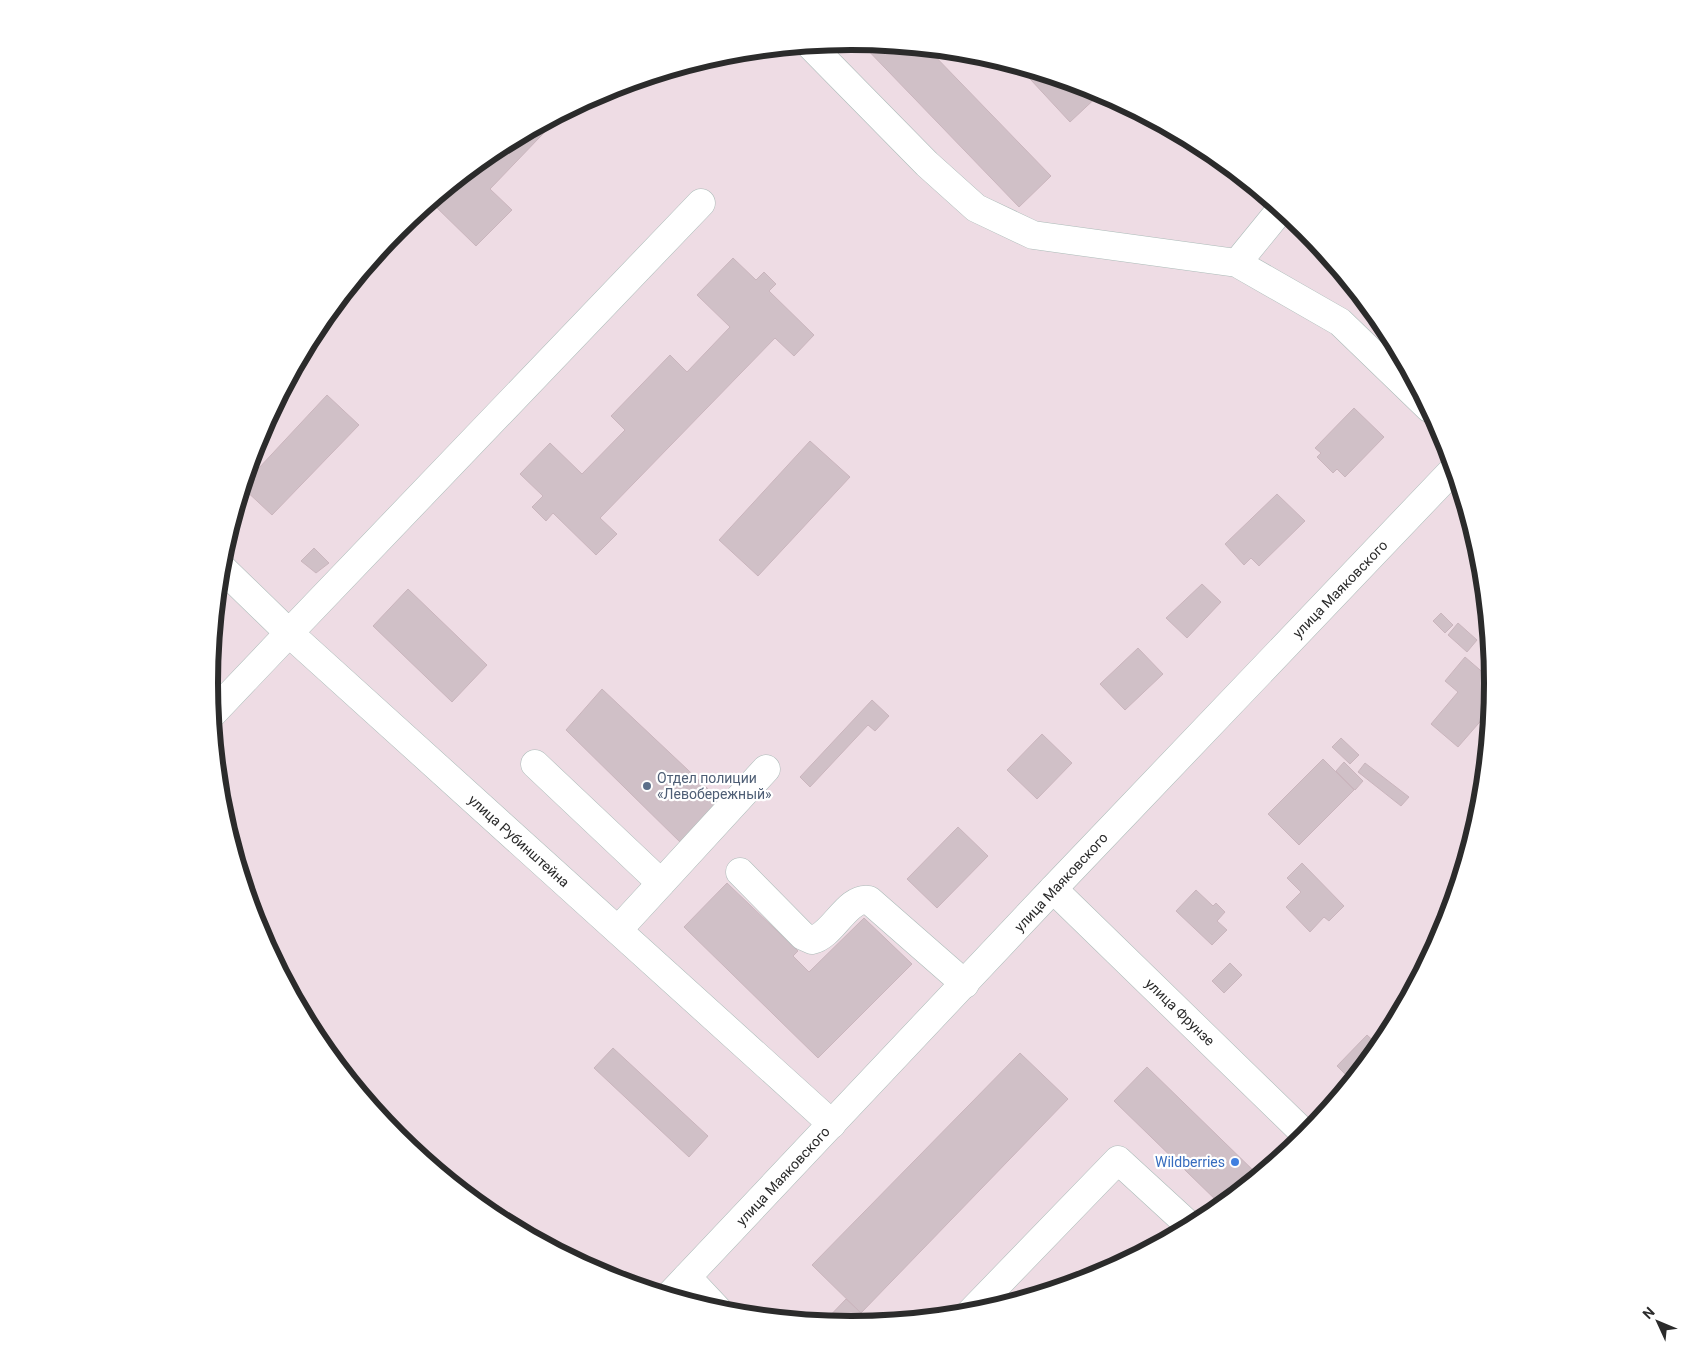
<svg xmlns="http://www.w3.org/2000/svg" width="1703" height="1367" font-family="Roboto,sans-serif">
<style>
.building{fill:#d0c0c7;stroke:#cab5bd}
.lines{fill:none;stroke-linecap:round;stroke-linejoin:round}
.minor-casing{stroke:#acbcb9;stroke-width:29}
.minor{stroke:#fff;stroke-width:28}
.service-dot{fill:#5c6f8a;stroke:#fff;stroke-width:2}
.shop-dot{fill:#3f7fe0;stroke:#fff;stroke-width:2}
.labels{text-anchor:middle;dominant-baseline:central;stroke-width:4.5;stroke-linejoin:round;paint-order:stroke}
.street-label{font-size:14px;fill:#2b2b2b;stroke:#fff}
.service-label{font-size:14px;fill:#4e5e75;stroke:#fff;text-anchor:start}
.shop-label{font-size:14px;fill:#366cbe;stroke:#fff;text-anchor:end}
.rim{fill:none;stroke:#2b2b2b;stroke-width:6}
</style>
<rect width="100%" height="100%" fill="#eedce4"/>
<g class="building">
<path d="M 860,42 L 928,49 L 1051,176 L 1019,207 Z"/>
<path d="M 1018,66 L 1098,90 L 1102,92 L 1070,122 Z"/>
<path d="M 563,113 L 490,189 L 512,210 L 476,246 L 431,202 L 495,149 Z"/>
<path d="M 733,258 L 756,280 L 764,272 L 776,284 L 769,291 L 814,335 L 794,356 L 775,338 L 600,518 L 617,534 L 596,555 L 553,513 L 546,521 L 532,507 L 543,496 L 520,474 L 550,443 L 582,474 L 625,430 L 611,416 L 670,355 L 687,372 L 730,327 L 697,295 Z"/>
<path d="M 327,395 L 359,425 L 272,515 L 243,488 L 244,484 Z"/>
<path d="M 1354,408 L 1384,437 L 1345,477 L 1337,469 L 1333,473 L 1317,457 L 1321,453 L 1315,448 Z"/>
<path d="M 810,441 L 850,477 L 758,576 L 719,540 Z"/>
<path d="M 1277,494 L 1305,521 L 1259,566 L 1251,558 L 1244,565 L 1225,544 Z"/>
<path d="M 314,548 L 329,563 L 316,573 L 301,561 Z"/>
<path d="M 1480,554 L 1481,558 L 1483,570 L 1474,561 Z"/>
<path d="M 1202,584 L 1221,602 L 1187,638 L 1166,618 Z"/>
<path d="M 408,589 L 487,665 L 452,702 L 373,626 Z"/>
<path d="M 1441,613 L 1453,625 L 1445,633 L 1433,621 Z"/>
<path d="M 1458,623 L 1477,640 L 1467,652 L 1448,635 Z"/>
<path d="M 1138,648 L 1163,674 L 1125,710 L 1100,684 Z"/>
<path d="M 1465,657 L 1494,682 L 1494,684 L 1490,718 L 1485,716 L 1458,747 L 1431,724 L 1458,692 L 1445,681 Z"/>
<path d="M 602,689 L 722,802 L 682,844 L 566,730 Z"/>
<path d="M 872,700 L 889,716 L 875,731 L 868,725 L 810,787 L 800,777 Z"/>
<path d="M 1042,734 L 1072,763 L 1037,799 L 1007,770 Z"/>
<path d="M 1341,738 L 1359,755 L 1350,764 L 1332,747 Z"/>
<path d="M 1323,759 L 1354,790 L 1299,845 L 1268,814 Z"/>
<path d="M 1344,762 L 1363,781 L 1355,790 L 1336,771 Z"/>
<path d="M 1365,763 L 1409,797 L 1401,806 L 1358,772 Z"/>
<path d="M 958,827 L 988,856 L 937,908 L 907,879 Z"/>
<path d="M 1302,863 L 1344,906 L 1329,921 L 1324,917 L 1310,932 L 1286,907 L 1301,892 L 1287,878 Z"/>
<path d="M 727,883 L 798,951 L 793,956 L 809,972 L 864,918 L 912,964 L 818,1058 L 684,927 Z"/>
<path d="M 1196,890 L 1213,906 L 1216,903 L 1225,912 L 1217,921 L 1227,930 L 1212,945 L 1176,911 Z"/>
<path d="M 1230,963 L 1242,975 L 1224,993 L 1212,981 Z"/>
<path d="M 1367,1035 L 1380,1047 L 1352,1081 L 1337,1066 Z"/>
<path d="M 613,1048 L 708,1136 L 689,1157 L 594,1068 Z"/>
<path d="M 1020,1053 L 1068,1099 L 861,1313 L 812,1265 Z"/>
<path d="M 1147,1067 L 1259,1176 L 1222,1206 L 1114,1101 Z"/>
<path d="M 846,1299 L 861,1313 L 872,1324 L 851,1326 L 823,1323 Z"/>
</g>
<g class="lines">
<defs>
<g id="minor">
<path d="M 810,45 L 927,164 L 976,208 L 1033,235 L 1237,263 L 1340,322 L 1429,408"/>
<path d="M 1237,263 L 1281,209"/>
<path d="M 221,567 L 289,633 L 701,203"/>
<path d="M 212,714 L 289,633 L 832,1124"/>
<path d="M 535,764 L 661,883"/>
<path d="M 740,872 L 803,936 L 812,940 C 833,936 847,896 869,900 L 965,984"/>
<path d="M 1053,889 L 1307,1136"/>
<path d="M 618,930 L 766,769"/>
<path d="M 687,1277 L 719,1311"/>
<path d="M 669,1296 L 1053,889 L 1454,469"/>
<path d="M 969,1314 L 1118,1160 L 1191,1227"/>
</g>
</defs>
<use href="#minor" class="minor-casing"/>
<use href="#minor" class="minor"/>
</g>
<circle class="service-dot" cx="647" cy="786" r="5"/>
<circle class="shop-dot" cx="1235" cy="1162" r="5"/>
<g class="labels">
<g class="street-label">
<text transform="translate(1340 589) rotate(-46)">улица Маяковского</text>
<text transform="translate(519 841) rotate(42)">улица Рубинштейна</text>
<text transform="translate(1061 882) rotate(-47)">улица Маяковского</text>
<text transform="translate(1180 1012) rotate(44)">улица Фрунзе</text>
<text transform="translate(783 1176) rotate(-47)">улица Маяковского</text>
</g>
<g class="service-label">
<text x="657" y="778">Отдел полиции<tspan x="657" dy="16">«Левобережный»</tspan></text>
</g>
<g class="shop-label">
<text x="1225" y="1162">Wildberries</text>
</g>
</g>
<path d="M0 0H1703V1367H0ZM218 683a633 633 0 1 1 1266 0a633 633 0 1 1-1266 0Z" fill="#fff" fill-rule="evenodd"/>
<path class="rim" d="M218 683a633 633 0 1 1 1266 0a633 633 0 1 1-1266 0Z"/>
<g transform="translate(1658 1322) rotate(314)" stroke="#ffffff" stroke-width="4" paint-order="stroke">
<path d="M0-4L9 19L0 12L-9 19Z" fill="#2b2b2b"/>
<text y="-8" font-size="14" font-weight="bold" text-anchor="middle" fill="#2b2b2b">N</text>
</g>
</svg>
